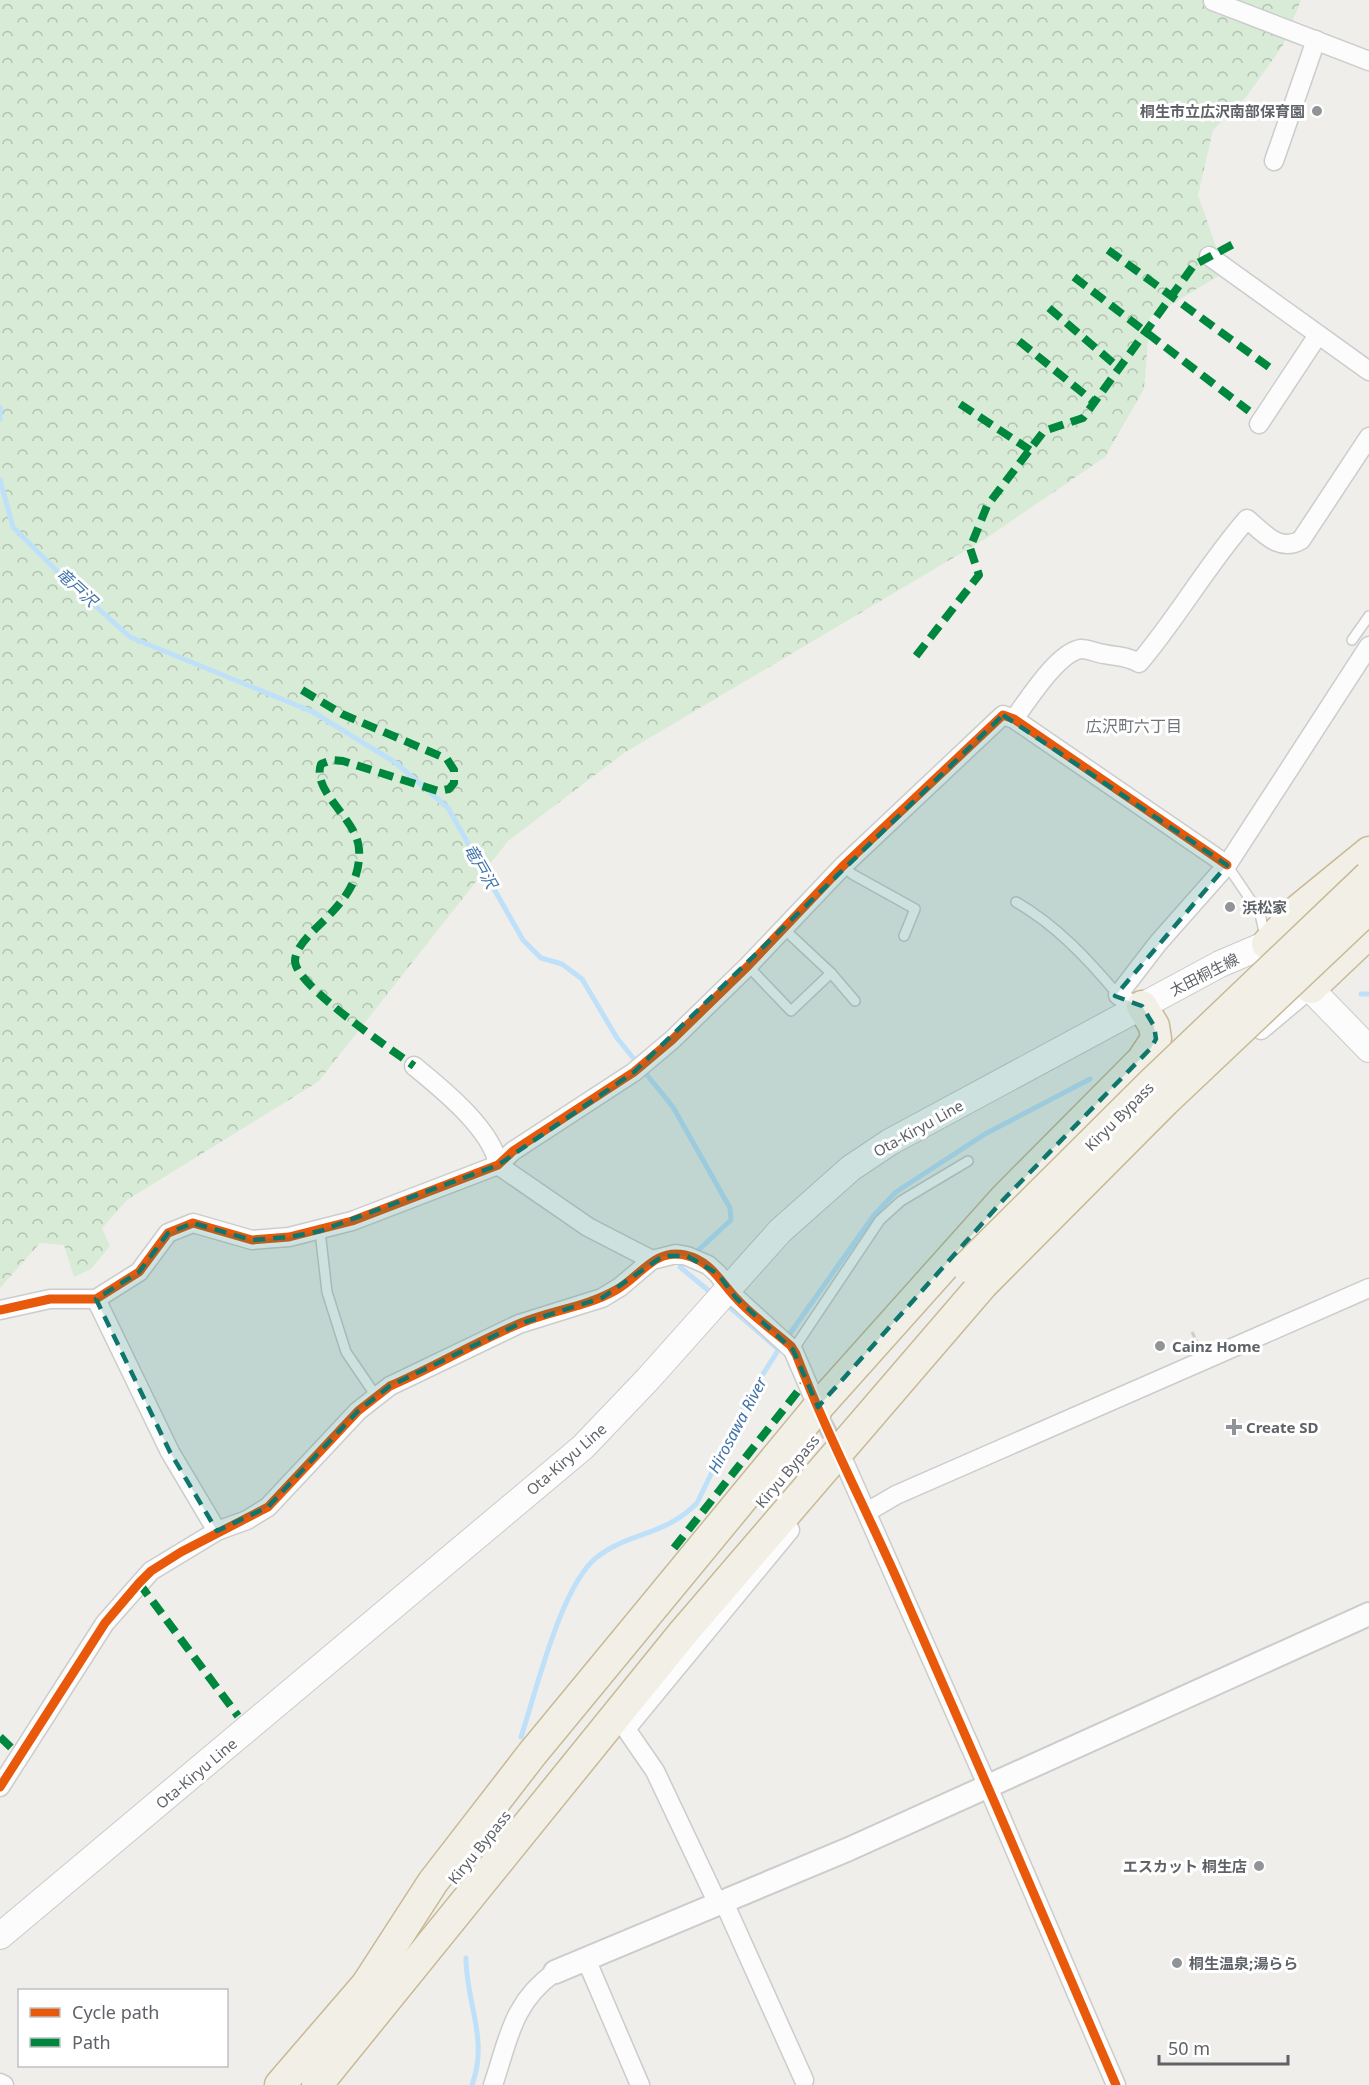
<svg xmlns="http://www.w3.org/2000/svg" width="1369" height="2085" font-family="'Noto Sans','Noto Sans JP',sans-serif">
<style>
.forest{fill:url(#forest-crowns)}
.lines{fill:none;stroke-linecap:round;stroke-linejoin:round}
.stream{stroke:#bfe0f9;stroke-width:5}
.minor-tunnel{stroke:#cbcbca;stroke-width:18;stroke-dasharray:18 9;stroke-linecap:butt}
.service-casing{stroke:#cbcccc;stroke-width:12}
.minor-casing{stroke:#cbcccc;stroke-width:21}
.tertiary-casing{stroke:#cbcccc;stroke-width:26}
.secondary-casing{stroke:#cacacb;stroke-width:28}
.trunk-casing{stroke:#c8b996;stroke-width:33}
.path{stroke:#cacfcc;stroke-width:3;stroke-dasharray:6 3;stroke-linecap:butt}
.service{stroke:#fdfcfc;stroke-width:9}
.minor{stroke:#fdfcfc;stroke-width:18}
.tertiary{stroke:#fdfcfc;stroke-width:22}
.secondary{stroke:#fdfcfc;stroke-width:26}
.trunk{stroke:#f2f0e6;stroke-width:30}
.trunk-bridge-casing{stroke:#c8b996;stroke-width:33;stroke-linecap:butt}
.trunk-bridge{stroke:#f2f0e6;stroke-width:30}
.quiet{stroke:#00873e;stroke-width:8;stroke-dasharray:15 8;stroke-linecap:butt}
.cycleway-casing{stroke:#fff;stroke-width:13}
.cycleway{stroke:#e8590c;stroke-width:9}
.marked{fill:#0f766e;fill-opacity:0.2;stroke:#0f766e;stroke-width:4.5;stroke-dasharray:12 8;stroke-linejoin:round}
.poi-dot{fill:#919496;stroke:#fff;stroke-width:2}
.labels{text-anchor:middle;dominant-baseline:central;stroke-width:6;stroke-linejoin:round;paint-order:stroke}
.poi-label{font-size:15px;font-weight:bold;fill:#5f6368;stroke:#fff;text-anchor:start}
.street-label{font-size:15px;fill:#5f6368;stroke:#fff}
.water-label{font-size:16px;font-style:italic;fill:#4174aa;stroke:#fff}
.neighbourhood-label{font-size:16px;fill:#70757a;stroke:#fff}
</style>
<defs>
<pattern id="forest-crowns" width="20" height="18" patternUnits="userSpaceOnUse" patternTransform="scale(1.5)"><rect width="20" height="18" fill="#d8ebd6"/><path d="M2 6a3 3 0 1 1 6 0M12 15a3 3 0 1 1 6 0" fill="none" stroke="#b2c2b1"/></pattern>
</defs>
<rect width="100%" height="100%" fill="#efeeea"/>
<path class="forest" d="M 0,0 L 1301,0 L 1283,45 L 1247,96 L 1213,130 L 1198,195 L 1225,272 L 1150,317 L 1144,389 L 1105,457 L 985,539 L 624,753 L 508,841 L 318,1082 L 127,1200 L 102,1228 L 110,1246 L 91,1269 L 74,1277 L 64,1245 L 40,1243 L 0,1288 Z"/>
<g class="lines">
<g class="stream">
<path d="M 0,407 L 0,419"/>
<path d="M 0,480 L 13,527 L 65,579 L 130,637 L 313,712 L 396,763 L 448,808 L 523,940 L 541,958 L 562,964 L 582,979 L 617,1038 L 673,1107 L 730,1208 L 731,1220 L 680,1267 L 715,1296"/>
<path d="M 1361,994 L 1369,994"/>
<path d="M 725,1303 L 778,1349"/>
<path d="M 786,1339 L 874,1215 L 896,1192 L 985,1134 L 1090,1079"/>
<path d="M 521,1737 C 536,1692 561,1585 597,1557 C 629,1532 665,1536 697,1503 L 749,1396 L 779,1349"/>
<path d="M 466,1958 C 466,2003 489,2039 472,2085"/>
</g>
<path class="minor-tunnel" d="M 822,1419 L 842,1457"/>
<defs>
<g id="service">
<path d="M 1352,640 L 1369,616"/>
<path d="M 1227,865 L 1260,914 L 1265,936"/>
<path d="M 843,866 L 852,874 L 915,909 L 904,936"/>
<path d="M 1016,902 C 1056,925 1088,959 1118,995"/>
<path d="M 784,929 L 831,973 L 855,1001"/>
<path d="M 748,966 L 791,1011 L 831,973"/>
<path d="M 320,1231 L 327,1292 L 346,1352 L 376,1396"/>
<path d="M 793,1350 L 880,1220 L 901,1201 L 968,1161"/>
</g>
<g id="minor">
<path d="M 1213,1 L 1369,61"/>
<path d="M 1274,161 L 1316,40"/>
<path d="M 1209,256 L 1369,371"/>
<path d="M 1259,424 L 1318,335"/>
<path d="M 1014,719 C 1028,700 1058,652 1081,649 C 1089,649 1096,653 1104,654 C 1118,657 1127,656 1139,663 C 1178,617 1207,565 1247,519 C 1263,532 1279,553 1301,540 L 1369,437"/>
<path d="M 1142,1006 L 1134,1006 L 1118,995 L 1158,943 L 1227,865 L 1369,646"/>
<path d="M 1261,1030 L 1311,988"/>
<path d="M 414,1066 C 441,1088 493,1130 498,1165 L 588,1227 L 652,1260"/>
<path d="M 96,1299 L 170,1452 L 217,1531"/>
<path d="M 0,1310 L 50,1299 L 96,1299 L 139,1272 L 168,1233 L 193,1223 L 252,1240 L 289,1237 L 352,1221 L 498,1165 L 513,1151 L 634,1072 L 672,1040 L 748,966 L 843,866 L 1003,715 L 1014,719 L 1227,865"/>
<path d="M 845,1464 L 988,1787 L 1116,2085"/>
<path d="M 867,1512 L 896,1495 L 1369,1288"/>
<path d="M 0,1787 L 105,1623 L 151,1571 L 217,1531 L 247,1520 L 268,1507 L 358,1411 L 390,1386 L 519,1324 L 602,1298 L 620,1287 L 652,1260 L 676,1254 L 687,1256 L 708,1265 L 718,1274 L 736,1298 L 793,1350 L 821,1415"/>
<path d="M 723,1900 L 804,2080"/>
<path d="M 717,1902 L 655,1771 L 626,1729 L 790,1530"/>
<path d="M 586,1959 L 640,2085"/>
<path d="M 0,2083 L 4,2085"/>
<path d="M 493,2085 C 509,2038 512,2003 555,1972"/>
</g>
<path id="tertiary" d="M 555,1972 L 849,1849 L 1369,1614"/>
<path id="secondary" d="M 0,1936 L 583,1447 L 648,1379 L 780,1231 L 851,1168 L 890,1142 L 1220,964 L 1267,944 L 1369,1049"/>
<g id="trunk">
<path d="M 1267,944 L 1298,910 L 1369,852"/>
<path d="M 1311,988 L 1369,933"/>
<path d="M 367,1984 L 433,1882 L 532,1754 L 818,1407 L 1005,1198 L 1142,1060 L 1156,1039 L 1154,1026 L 1142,1006"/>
<path d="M 280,2085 L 380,1969"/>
<path d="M 317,2085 L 683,1633 L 983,1284"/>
</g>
</defs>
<use href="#service" class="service-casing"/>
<use href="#minor" class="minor-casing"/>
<use href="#tertiary" class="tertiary-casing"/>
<use href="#secondary" class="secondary-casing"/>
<use href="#trunk" class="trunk-casing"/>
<path class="path" d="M 1192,1332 L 1198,1344"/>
<use href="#service" class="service"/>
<use href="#minor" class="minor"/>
<use href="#tertiary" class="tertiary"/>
<use href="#secondary" class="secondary"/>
<use href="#trunk" class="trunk"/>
<defs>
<g id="trunk-bridge">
<path d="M 967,1267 L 1151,1084 L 1369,876"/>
<path d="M 983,1284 L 1165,1101 L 1369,908"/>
</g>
</defs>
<use href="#trunk-bridge" class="trunk-bridge-casing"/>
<use href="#trunk-bridge" class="trunk-bridge"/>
<g class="quiet">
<path d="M 1108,250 L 1273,370"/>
<path d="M 1074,277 L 1249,411"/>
<path d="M 1049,308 L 1119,368"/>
<path d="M 1019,341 L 1094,402"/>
<path d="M 960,404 L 1030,450"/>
<path d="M 916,656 L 979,575 L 970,548 L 987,506 L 1044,431 L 1083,418 L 1194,265 L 1239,241"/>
<path d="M 302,690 L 342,714 L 447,759 L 454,770 L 454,783 L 449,789 L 438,791 L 343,761 L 332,760 L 321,764 C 311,792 357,818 359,849 C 363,908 296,930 295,961 C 295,985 392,1050 414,1066"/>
<path d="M 674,1548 L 806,1381"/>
<path d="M 139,1583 L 238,1716"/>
<path d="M 0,1737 L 19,1755"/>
</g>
<defs>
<g id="cycleway">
<path d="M 0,1310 L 50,1299 L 96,1299 L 139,1272 L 168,1233 L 193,1223 L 252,1240 L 289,1237 L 352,1221 L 498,1165 L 513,1151 L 634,1072 L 672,1040 L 748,966 L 843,866 L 1003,715 L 1014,719 L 1227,865"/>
<path d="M 0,1787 L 105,1623 L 139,1583 L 151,1571 L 181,1552 L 268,1507 L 358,1411 L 390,1386 C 435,1367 477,1341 521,1323 C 553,1310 586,1307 616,1290 C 640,1277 654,1248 685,1255 C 711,1261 720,1281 736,1298 C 752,1316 773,1330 791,1346 L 796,1354 C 826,1433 866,1509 900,1586 C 973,1752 1045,1918 1116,2085"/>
</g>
</defs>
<use href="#cycleway" class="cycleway-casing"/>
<use href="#cycleway" class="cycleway"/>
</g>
<path class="marked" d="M 1003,715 L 1227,865 L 1115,996 L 1142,1006 L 1154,1026 L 1156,1039 L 1151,1048 L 1005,1198 L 818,1407 L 793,1350 L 736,1298 L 718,1274 L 687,1256 L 663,1256 L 602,1298 L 519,1324 L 390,1386 L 358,1411 L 268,1507 L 217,1531 L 170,1452 L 96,1299 L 139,1272 L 168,1233 L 193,1223 L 252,1240 L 289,1237 L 320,1231 L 498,1165 L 634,1072 Z"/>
<g class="poi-dot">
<circle cx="1317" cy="111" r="6"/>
<circle cx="1230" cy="907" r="6"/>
<circle cx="1160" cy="1346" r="6"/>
<path d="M1231 1418h6v6h6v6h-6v6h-6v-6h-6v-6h6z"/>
<circle cx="1259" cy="1866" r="6"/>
<circle cx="1177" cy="1963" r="6"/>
</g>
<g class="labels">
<g class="poi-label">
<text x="1305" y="111" text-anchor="end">桐生市立広沢南部保育園</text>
<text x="1242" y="907">浜松家</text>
<text x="1172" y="1346">Cainz Home</text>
<text x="1246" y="1427">Create SD</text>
<text x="1247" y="1866" text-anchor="end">エスカット 桐生店</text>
<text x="1189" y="1963">桐生温泉;湯らら</text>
</g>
<g class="street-label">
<text transform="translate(1204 974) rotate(-27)">太田桐生線</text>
<text transform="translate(1119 1116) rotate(-45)">Kiryu Bypass</text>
<text transform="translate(918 1128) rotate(-29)">Ota-Kiryu Line</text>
<text transform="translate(566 1459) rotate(-41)">Ota-Kiryu Line</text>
<text transform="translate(787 1471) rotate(-50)">Kiryu Bypass</text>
<text transform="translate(196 1773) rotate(-40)">Ota-Kiryu Line</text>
<text transform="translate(479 1847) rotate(-51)">Kiryu Bypass</text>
</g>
<g class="water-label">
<text transform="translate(77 587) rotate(43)">竜戸沢</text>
<text transform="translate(481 866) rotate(60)">竜戸沢</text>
<text transform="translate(737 1425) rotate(-62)">Hirosawa River</text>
</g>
<g class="neighbourhood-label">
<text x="1134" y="726">広沢町六丁目</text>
</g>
</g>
<rect x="18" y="1989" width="210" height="78" fill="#ffffff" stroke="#bfc1c3" stroke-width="1.5"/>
<rect x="30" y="2008" width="30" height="9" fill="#e8590c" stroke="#bfc1c3" stroke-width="1.5"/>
<text x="72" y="2019" font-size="18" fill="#5f6368">Cycle path</text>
<rect x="30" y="2038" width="30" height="9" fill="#00873e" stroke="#bfc1c3" stroke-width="1.5"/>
<text x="72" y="2049" font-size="18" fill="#5f6368">Path</text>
<path d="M1159 2055v9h129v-9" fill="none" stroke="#5f6368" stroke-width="3"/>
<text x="1168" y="2055" font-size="18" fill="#5f6368" stroke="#ffffff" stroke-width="4.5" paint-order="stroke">50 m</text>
</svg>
